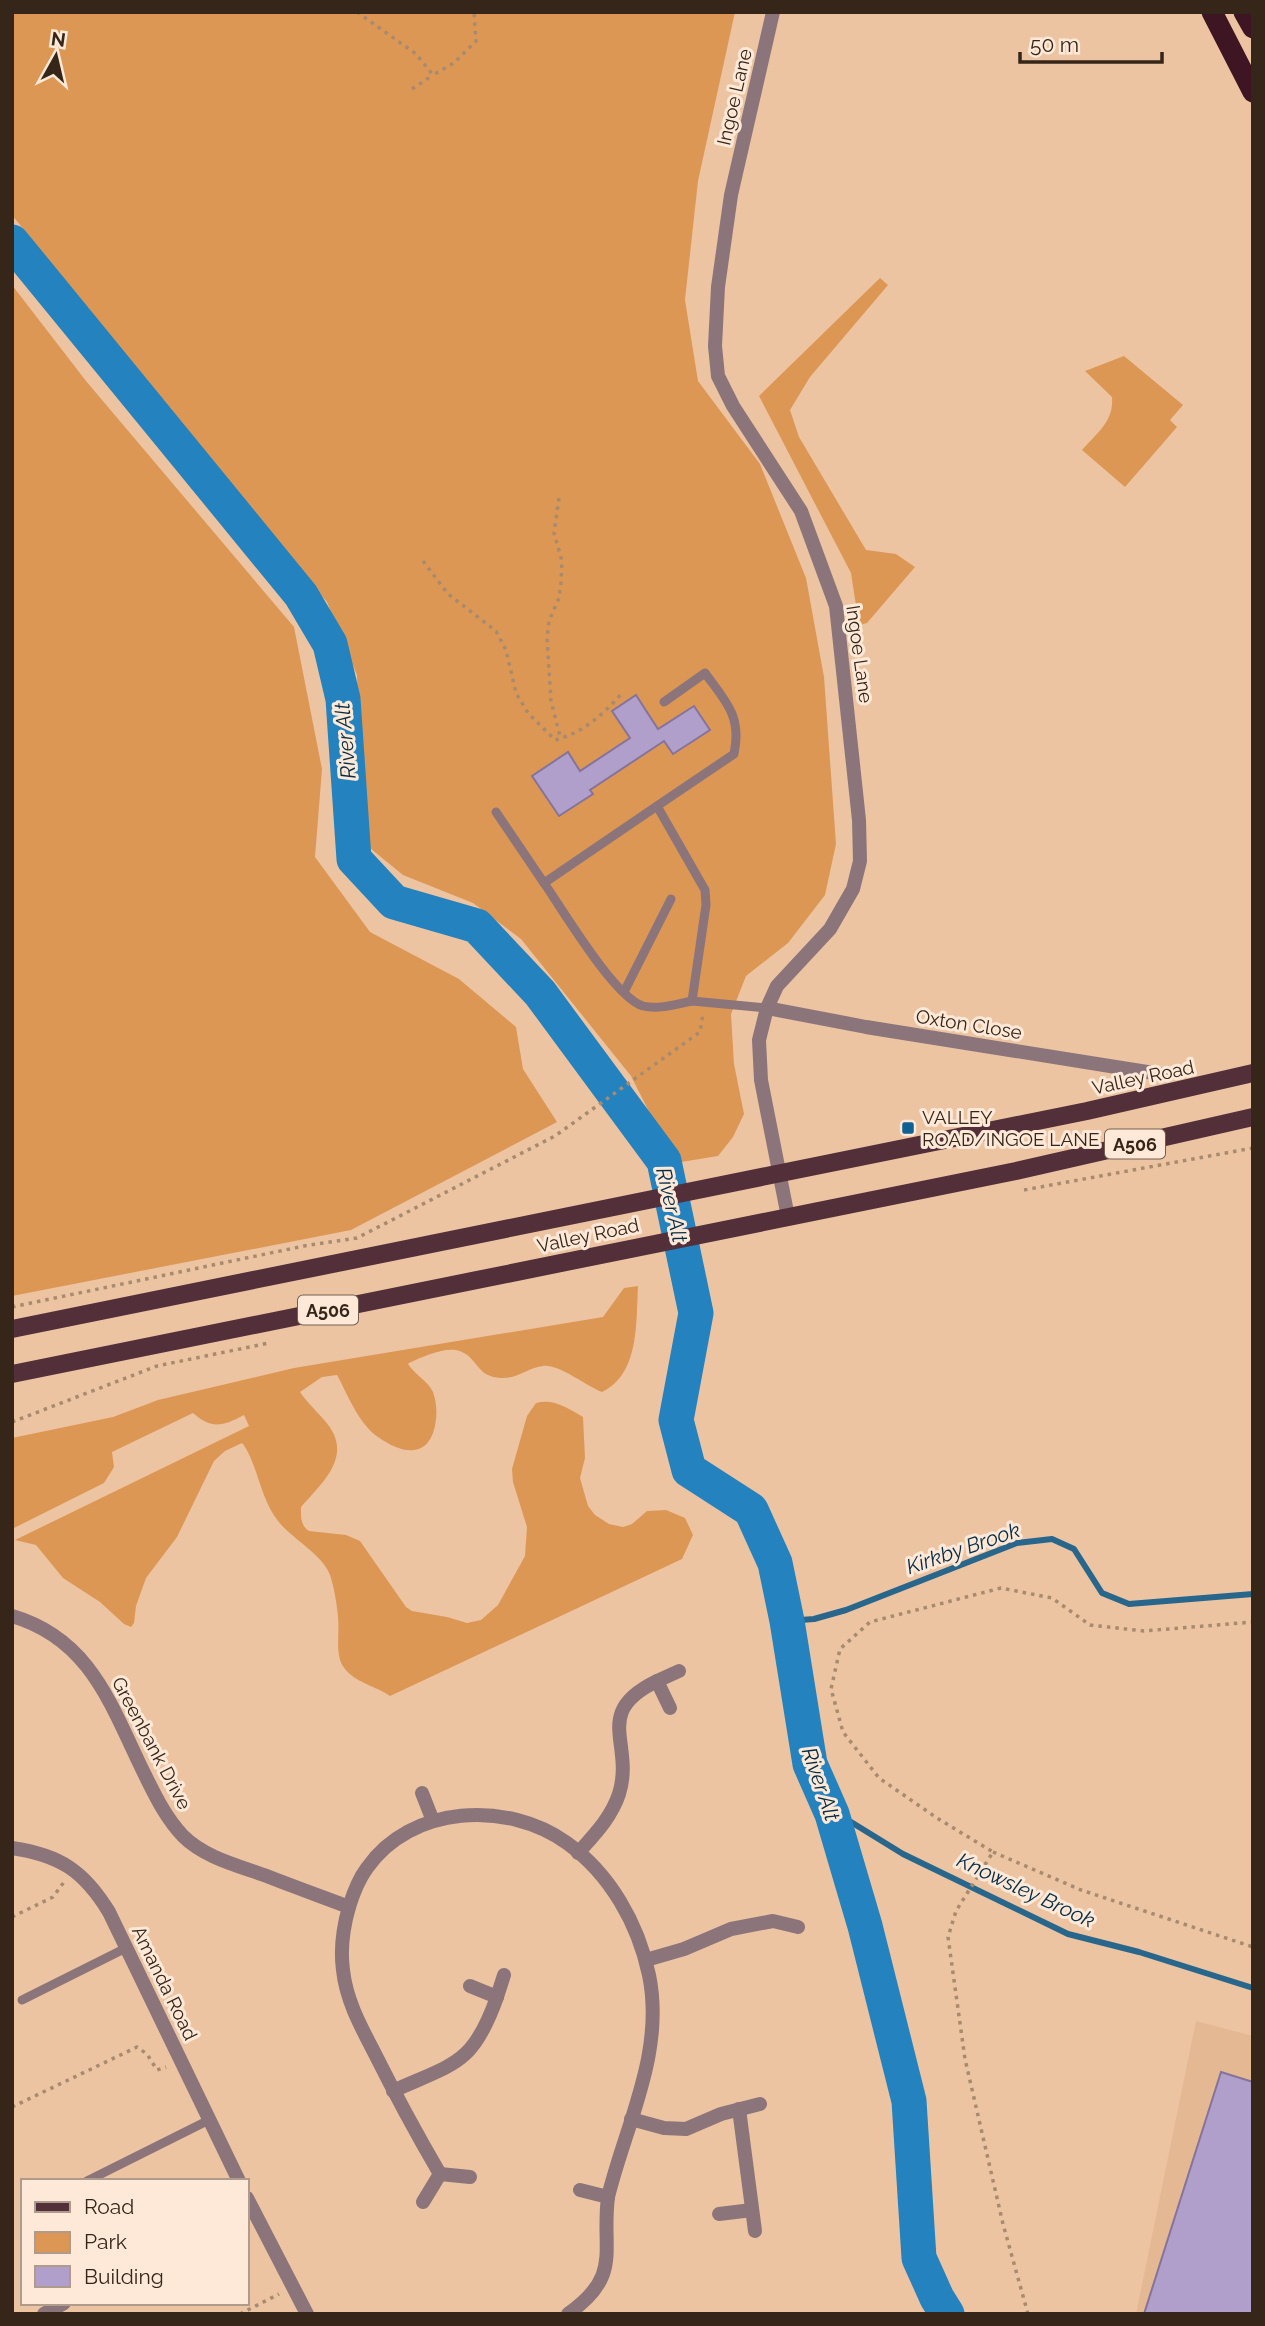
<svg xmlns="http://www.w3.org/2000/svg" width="1265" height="2326" font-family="Raleway,sans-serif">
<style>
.built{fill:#e4b892}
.green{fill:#dd9755}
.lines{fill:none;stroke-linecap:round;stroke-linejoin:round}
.stream{stroke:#29668c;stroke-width:6}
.river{stroke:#2482be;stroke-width:35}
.building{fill:#af9fca;stroke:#84749c;stroke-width:2}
.path{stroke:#a88a6f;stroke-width:3.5;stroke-dasharray:3.5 5;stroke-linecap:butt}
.lane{stroke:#8c757a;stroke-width:9}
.street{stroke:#8c757a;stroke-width:14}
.primary{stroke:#532f39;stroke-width:18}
.highway{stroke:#3e1623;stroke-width:21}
.poi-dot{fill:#0e6193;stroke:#fee9d8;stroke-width:2.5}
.labels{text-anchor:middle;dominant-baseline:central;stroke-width:6;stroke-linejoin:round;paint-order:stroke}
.shield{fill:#fee9d8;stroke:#716052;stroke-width:2}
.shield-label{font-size:18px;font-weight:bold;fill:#352619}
.street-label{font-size:19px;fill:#352619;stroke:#fee9d8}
.poi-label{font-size:19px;fill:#352619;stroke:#fee9d8;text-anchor:start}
.water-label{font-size:21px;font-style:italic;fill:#062d46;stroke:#fee9d8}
</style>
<rect width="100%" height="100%" fill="#ecc4a2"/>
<path class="built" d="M 1196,2021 L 1253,2036 L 1253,2314 L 1136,2314 Z"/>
<g class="green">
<path d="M 12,12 L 735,12 L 698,181 L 685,300 L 698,381 L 760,464 L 806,578 L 824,677 L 836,844 L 825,895 L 788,943 L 746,976 L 731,1014 L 734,1064 L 744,1114 L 733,1137 L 718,1156 L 675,1163 L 631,1076 L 521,939 L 473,903 L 403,875 L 365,844 L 360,779 L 357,675 L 327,602 L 257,519 L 12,215 Z"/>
<path d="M 880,278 L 888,285 L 810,377 L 790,410 L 799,437 L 866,550 L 896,554 L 915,567 L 867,623 L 859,625 L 851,573 L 759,396 Z"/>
<path d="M 12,285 L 86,381 L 294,627 L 322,769 L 315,857 L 370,932 L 459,979 L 516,1027 L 523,1069 L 557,1122 L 351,1230 L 12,1296 Z"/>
<path d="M 1124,356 L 1183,405 L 1170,420 L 1177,427 L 1125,487 L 1082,450 C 1098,432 1114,421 1112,397 L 1085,371 Z"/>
<path d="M 638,1286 C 636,1321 640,1374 602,1392 C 585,1386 560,1364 543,1366 C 529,1367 518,1379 501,1378 C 477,1377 478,1359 462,1352 C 447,1345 423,1357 409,1363 L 408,1364 C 415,1375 427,1380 433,1392 C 436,1400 437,1410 436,1419 C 432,1457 406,1457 378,1437 C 358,1423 348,1395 337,1375 L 322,1377 L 300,1392 C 308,1404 320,1414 329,1426 C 352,1458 321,1484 301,1507 C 301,1516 300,1525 309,1531 L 346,1535 L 360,1541 L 406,1607 L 412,1611 L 447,1617 L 467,1623 L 481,1620 L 498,1605 L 525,1556 L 527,1527 L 513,1482 L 512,1469 L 527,1416 L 536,1403 C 553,1398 568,1408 583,1417 L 585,1458 L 580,1478 L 588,1506 L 595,1515 L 609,1524 L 623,1527 L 632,1524 L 647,1511 L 666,1510 L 685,1518 L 693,1535 L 682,1559 L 390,1696 C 376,1686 356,1683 345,1669 C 334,1656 340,1633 338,1617 C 337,1604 334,1587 330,1575 C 323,1555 291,1538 278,1521 C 260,1499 257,1461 242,1443 L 225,1451 L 214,1461 L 177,1537 L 146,1578 L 136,1606 L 134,1623 L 131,1627 L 124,1624 L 100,1602 L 63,1578 L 36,1545 L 15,1540 L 249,1426 L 244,1415 C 223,1426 212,1430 193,1413 L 112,1452 L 114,1467 L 104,1483 L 12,1529 L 12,1438 L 113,1417 L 158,1400 L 294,1368 L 603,1317 L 624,1288 Z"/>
</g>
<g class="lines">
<g class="stream">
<path d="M 787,1621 L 814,1619 L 846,1610 L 1017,1543 L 1052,1539 L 1074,1549 L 1102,1593 L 1129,1604 L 1253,1594"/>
<path d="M 832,1814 L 851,1822 L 903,1854 L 1068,1934 L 1139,1952 L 1253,1988"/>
</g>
<path class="river" d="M 12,242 L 301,595 L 330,644 L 343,699 L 354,859 L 394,902 L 477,926 L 540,993 L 664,1161 L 696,1313 L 676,1420 L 689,1470 L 751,1510 L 775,1563 L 787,1621 L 810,1764 L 832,1814 L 865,1926 L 909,2101 L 919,2258 L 937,2298 L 947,2314"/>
</g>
<g class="building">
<path d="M 636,695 L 658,729 L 694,706 L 710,730 L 673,754 L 664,741 L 590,790 L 593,794 L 559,816 L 532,776 L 568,752 L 580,771 L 630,738 L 612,711 Z"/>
<path d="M 1221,2072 L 1253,2082 L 1253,2314 L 1144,2314 Z"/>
</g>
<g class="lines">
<g class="path">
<path d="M 357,12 L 416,54 L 433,75 L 454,63 L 476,41 L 474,12"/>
<path d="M 412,89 L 433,75"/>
<path d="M 559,498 L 554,533 L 562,561 L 561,583 L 559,598 L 549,621 L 547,639 L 551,701 L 560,736"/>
<path d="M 423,561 L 448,594 L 496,631 L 506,650 L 516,693 L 528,713 L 555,740 C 583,733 604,714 623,692"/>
<path d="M 1024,1190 L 1253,1148"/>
<path d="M 12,1307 L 304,1246 L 357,1238 L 555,1136 L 700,1032 L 703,1014"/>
<path d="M 12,1422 L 157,1366 L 269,1343"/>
<path d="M 993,1852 L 1081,1890 L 1253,1947"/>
<path d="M 12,1917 L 53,1897 L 64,1882"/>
<path d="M 12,2107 L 137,2047 L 147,2054 L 157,2070 L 166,2067"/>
<path d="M 240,2314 L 279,2294"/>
<path d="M 1028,2314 L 1003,2224 L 965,2059 L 948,1937 L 956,1911 L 993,1852 L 937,1818 L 879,1778 L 843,1732 L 831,1689 L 840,1649 L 870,1622 L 1001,1588 L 1052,1598 L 1090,1625 L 1144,1631 L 1253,1622"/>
</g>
<g class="lane">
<path d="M 664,702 L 705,673 C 726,702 742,716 734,754 L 657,806 L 705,890 L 706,905 L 692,1001 L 767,1008"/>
<path d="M 496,812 L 544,883 L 657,806"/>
<path d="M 544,883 C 563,910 614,997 643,1006 C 657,1010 678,1004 692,1001"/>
<path d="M 624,992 L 671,899"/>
<path d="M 22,2000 L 126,1948"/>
<path d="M 87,2181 L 209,2120"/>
</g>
<g class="street">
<path d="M 773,12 L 731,195 L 718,287 L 715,346 L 718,376 L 733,406 L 801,511 L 836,606 L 859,820 L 860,861 L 853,889 L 830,929 L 777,986 L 767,1008 L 759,1040 L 761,1080 L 788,1217"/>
<path d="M 767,1008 L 866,1027 L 1166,1075"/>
<path d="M 12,1616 C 91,1639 111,1706 144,1773 C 155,1795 165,1817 183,1836 C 204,1857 236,1865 264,1875 C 292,1886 320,1896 349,1907 C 343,1928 340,1948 343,1970 C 346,1999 360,2025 373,2050 C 394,2092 416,2133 440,2174"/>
<path d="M 670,1708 L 657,1681 L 679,1671"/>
<path d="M 422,1793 L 433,1821"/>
<path d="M 12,1848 C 60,1855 84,1871 109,1912 L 239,2181"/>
<path d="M 578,1853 C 594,1835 611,1818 619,1794 C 635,1743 591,1713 657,1681"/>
<path d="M 349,1907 C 353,1894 358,1880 367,1868 C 411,1805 507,1800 567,1843 C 610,1874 638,1923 649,1975 C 665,2052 626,2124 608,2197"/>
<path d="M 646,1960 L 684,1949 L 731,1929 L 773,1921 L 798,1927"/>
<path d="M 470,1986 L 497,1997 L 504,1975"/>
<path d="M 393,2091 C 455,2063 473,2065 497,1997"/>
<path d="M 739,2109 L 755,2231"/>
<path d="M 631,2119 L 664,2128 L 686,2129 L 721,2114 L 760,2104"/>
<path d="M 247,2198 L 307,2314"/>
<path d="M 423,2202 L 440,2174 L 470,2177"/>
<path d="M 719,2214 L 752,2210"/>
<path d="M 44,2314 L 64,2303"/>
<path d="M 568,2314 C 623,2275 601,2251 608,2197 L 580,2190"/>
</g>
<g class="primary">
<path d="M 12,1329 L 1087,1111 L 1253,1073"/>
<path d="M 12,1374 L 1016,1171 L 1253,1117"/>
</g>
<g class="highway">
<path d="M 1212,12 L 1253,92"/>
<path d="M 1244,12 L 1253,28"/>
</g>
</g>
<rect class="poi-dot" x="901" y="1121" width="14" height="14" rx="3.5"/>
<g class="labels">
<g class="shield">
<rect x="1105" y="1129.5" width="60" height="29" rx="5"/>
<rect x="298" y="1295.5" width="60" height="29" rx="5"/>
</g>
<g class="shield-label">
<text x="1135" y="1144">A506</text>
<text x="328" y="1310">A506</text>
</g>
<g class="street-label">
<text transform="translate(734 97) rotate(-77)">Ingoe Lane</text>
<text transform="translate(860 654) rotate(82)">Ingoe Lane</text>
<text transform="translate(969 1024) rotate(9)">Oxton Close</text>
<text transform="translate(1143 1077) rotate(-12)">Valley Road</text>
<text transform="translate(588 1235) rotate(-12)">Valley Road</text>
<text transform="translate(152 1743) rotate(62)">Greenbank Drive</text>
<text transform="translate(165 1983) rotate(64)">Amanda Road</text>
</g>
<g class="poi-label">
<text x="922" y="1117">VALLEY<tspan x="922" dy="22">ROAD/INGOE LANE</tspan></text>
</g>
<g class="water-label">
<text transform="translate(345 741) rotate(-95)">River Alt</text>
<text transform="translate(672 1205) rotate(77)">River Alt</text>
<text transform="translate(963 1548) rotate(-19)">Kirkby Brook</text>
<text transform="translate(821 1784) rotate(71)">River Alt</text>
<text transform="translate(1026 1890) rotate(25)">Knowsley Brook</text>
</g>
</g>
<rect width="1265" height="2326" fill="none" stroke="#352619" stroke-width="28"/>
<rect x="21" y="2179" width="228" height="126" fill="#fee9d8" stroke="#ae9b8c" stroke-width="2"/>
<rect x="35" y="2202" width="35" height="10" fill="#532f39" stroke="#ae9b8c" stroke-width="2"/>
<text x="84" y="2214" font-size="21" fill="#352619">Road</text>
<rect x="35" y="2232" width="35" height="21" fill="#dd9755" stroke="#ae9b8c" stroke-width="2"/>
<text x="84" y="2249" font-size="21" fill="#352619">Park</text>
<rect x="35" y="2266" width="35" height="21" fill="#af9fca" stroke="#ae9b8c" stroke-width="2"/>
<text x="84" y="2284" font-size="21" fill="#352619">Building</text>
<g transform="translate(56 56) rotate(8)" stroke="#fee9d8" stroke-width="5" paint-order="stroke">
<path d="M0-5L12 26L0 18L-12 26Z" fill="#352619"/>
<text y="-10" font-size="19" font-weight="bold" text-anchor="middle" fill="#352619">N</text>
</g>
<path d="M1020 52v10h142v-10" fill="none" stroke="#352619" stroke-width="3.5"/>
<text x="1030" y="52" font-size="21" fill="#352619" stroke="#fee9d8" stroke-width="5" paint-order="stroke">50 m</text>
</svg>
